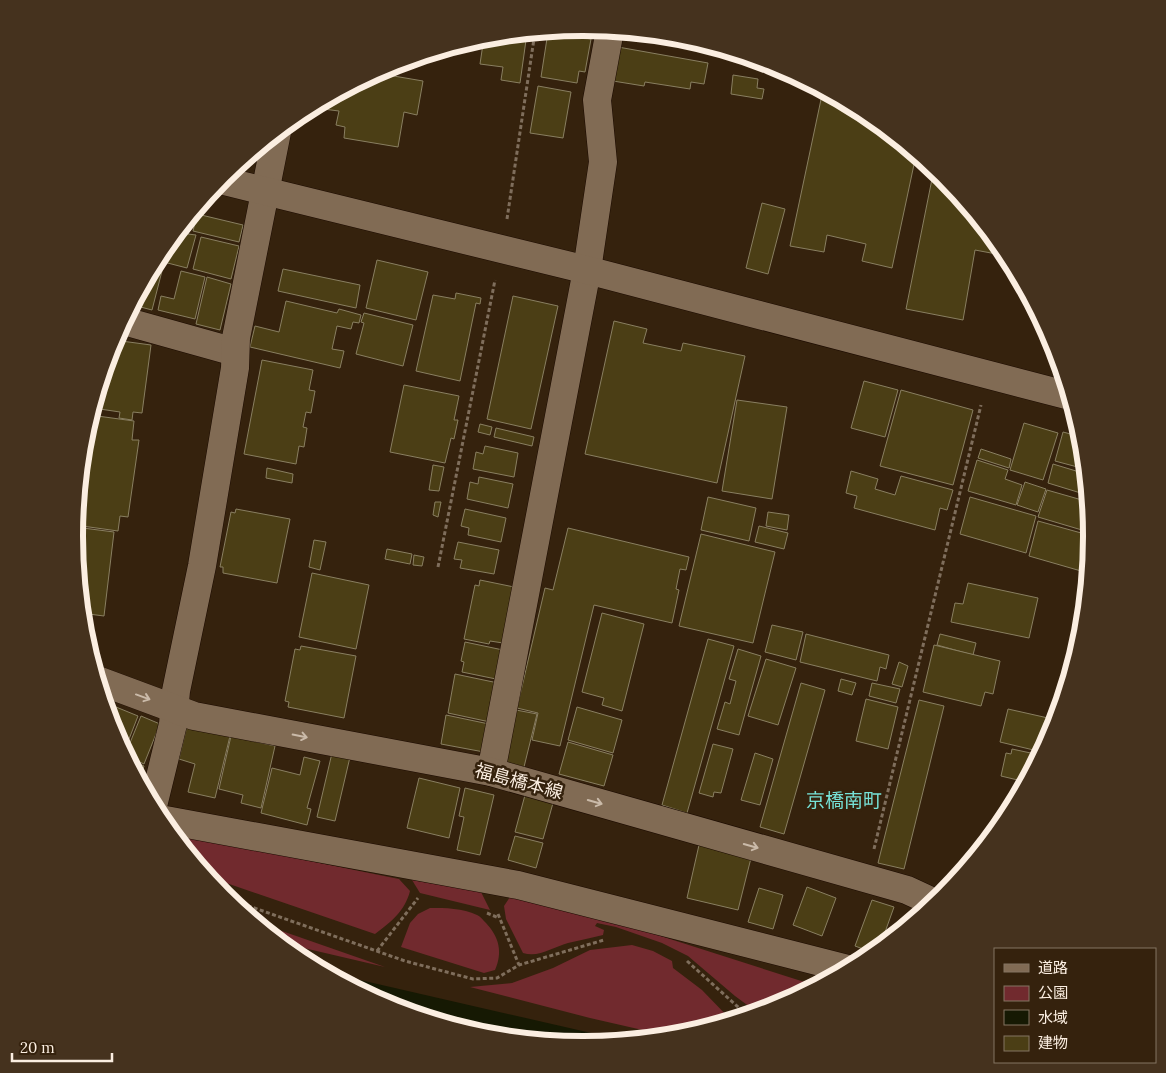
<svg xmlns="http://www.w3.org/2000/svg" width="1166" height="1073" font-family="Lora,'Noto Sans JP',serif">
<style>
.green{fill:#712a2e}
.water{fill:#161903}
.building{fill:#4b3e15;stroke:#897f61}
.lines{fill:none;stroke-linecap:round;stroke-linejoin:round}
.minor-casing{stroke:#1c0b00;stroke-width:29}
.tertiary-casing{stroke:#1c0b00;stroke-width:29}
.secondary-casing{stroke:#1c0b00;stroke-width:29}
.path{stroke:#7f6e5c;stroke-width:3;stroke-dasharray:4 2.5;stroke-linecap:butt}
.minor{stroke:#816b54;stroke-width:28}
.tertiary{stroke:#816b54;stroke-width:28}
.secondary{stroke:#816b54;stroke-width:28}
.oneway{stroke:#cabaa9}
.labels{text-anchor:middle;dominant-baseline:central;stroke-width:5;stroke-linejoin:round;paint-order:stroke}
.street-label{font-size:18px;fill:#fbeee1;stroke:#35220d}
.neighbourhood-label{font-size:19px;fill:#76e1d7;stroke:#35220d}
.rim{fill:none;stroke:#fbeee1;stroke-width:6}
</style>
<rect width="100%" height="100%" fill="#35220d"/>
<g class="green">
<path d="M 169,831 L 211,841 L 399,879 L 410,891 C 405,911 391,922 375,934 L 206,876 Z"/>
<path d="M 412,880 L 481,892 L 490,910 L 420,893 Z"/>
<path d="M 510,897 L 519,898 L 623,924 L 817,986 L 778,1007 L 758,1013 L 735,996 L 688,956 L 662,943 L 616,927 L 597,923 L 595,926 L 604,930 L 603,935 C 592,938 580,940 568,943 C 553,947 539,958 523,953 L 506,919 L 504,906 Z"/>
<path d="M 430,908 C 445,908 463,908 477,915 C 480,916 483,920 486,923 C 499,937 503,952 495,970 L 484,973 L 401,947 L 410,923 L 418,914 Z"/>
<path d="M 253,921 L 385,967 L 278,942 Z"/>
<path d="M 632,945 L 653,951 L 672,961 L 673,968 L 702,990 L 732,1021 L 682,1036 L 673,1037 L 590,1018 L 470,987 L 512,983 L 553,968 L 590,950 Z"/>
</g>
<path class="water" d="M 321,971 L 626,1041 L 583,1045 L 483,1036 L 388,1007 Z"/>
<g class="building">
<path d="M 548,32 L 591,39 L 585,72 L 579,71 L 577,83 L 541,77 Z"/>
<path d="M 527,33 L 520,83 L 501,80 L 503,67 L 480,64 L 484,37 Z"/>
<path d="M 618,47 L 708,63 L 704,84 L 691,82 L 690,89 L 645,82 L 644,86 L 613,81 Z"/>
<path d="M 376,73 L 423,81 L 417,115 L 404,112 L 398,147 L 344,138 L 345,127 L 336,125 L 339,111 L 323,109 L 324,100 Z"/>
<path d="M 733,75 L 758,79 L 757,88 L 764,89 L 762,99 L 731,94 Z"/>
<path d="M 538,86 L 571,92 L 563,138 L 530,133 Z"/>
<path d="M 823,90 L 866,113 L 916,155 L 892,268 L 862,261 L 866,244 L 827,235 L 824,252 L 790,246 Z"/>
<path d="M 934,169 L 943,177 L 1007,256 L 975,250 L 963,320 L 906,309 Z"/>
<path d="M 762,203 L 785,209 L 768,274 L 746,268 Z"/>
<path d="M 193,214 L 188,234 L 196,235 L 187,268 L 156,260 L 160,253 Z"/>
<path d="M 197,214 L 243,225 L 239,242 L 193,231 Z"/>
<path d="M 201,237 L 239,246 L 231,279 L 193,269 Z"/>
<path d="M 377,260 L 428,272 L 416,320 L 366,308 Z"/>
<path d="M 152,268 L 162,271 L 152,310 L 133,305 Z"/>
<path d="M 283,269 L 360,285 L 356,308 L 278,291 Z"/>
<path d="M 181,271 L 205,277 L 195,319 L 158,310 L 161,296 L 174,299 Z"/>
<path d="M 207,277 L 231,284 L 220,330 L 196,324 Z"/>
<path d="M 456,293 L 481,298 L 480,304 L 476,303 L 460,381 L 416,371 L 433,295 L 455,299 Z"/>
<path d="M 513,296 L 558,306 L 531,429 L 487,419 Z"/>
<path d="M 286,301 L 337,313 L 339,309 L 361,315 L 359,323 L 353,322 L 351,329 L 337,326 L 332,349 L 344,351 L 340,368 L 250,347 L 255,326 L 279,332 Z"/>
<path d="M 364,313 L 413,325 L 403,366 L 356,354 L 364,323 L 361,322 Z"/>
<path d="M 614,321 L 647,329 L 643,343 L 681,351 L 683,343 L 745,356 L 717,483 L 585,454 Z"/>
<path d="M 114,340 L 151,345 L 142,413 L 133,412 L 132,420 L 119,418 L 120,412 L 93,408 Z"/>
<path d="M 262,360 L 313,370 L 309,390 L 315,391 L 311,413 L 306,412 L 303,427 L 307,428 L 304,447 L 299,446 L 296,464 L 244,454 Z"/>
<path d="M 864,381 L 898,390 L 885,437 L 851,428 Z"/>
<path d="M 404,385 L 459,396 L 454,420 L 458,420 L 454,439 L 451,438 L 445,463 L 390,452 Z"/>
<path d="M 901,390 L 973,410 L 953,485 L 880,466 Z"/>
<path d="M 737,400 L 787,407 L 772,499 L 722,491 Z"/>
<path d="M 90,415 L 134,421 L 132,440 L 139,440 L 128,517 L 120,516 L 118,531 L 75,525 L 84,437 Z"/>
<path d="M 1024,423 L 1058,433 L 1043,480 L 1010,470 Z"/>
<path d="M 480,424 L 492,427 L 490,435 L 478,432 Z"/>
<path d="M 496,428 L 534,437 L 532,446 L 494,437 Z"/>
<path d="M 1063,432 L 1082,437 L 1085,469 L 1055,461 Z"/>
<path d="M 485,446 L 518,453 L 514,477 L 473,469 L 476,452 L 483,454 Z"/>
<path d="M 981,449 L 1011,459 L 1009,468 L 978,458 Z"/>
<path d="M 977,460 L 1008,470 L 1005,479 L 1022,485 L 1016,505 L 968,491 Z"/>
<path d="M 1053,464 L 1086,474 L 1087,484 L 1084,494 L 1048,483 Z"/>
<path d="M 433,465 L 444,467 L 439,491 L 429,490 Z"/>
<path d="M 267,468 L 293,474 L 292,483 L 266,478 Z"/>
<path d="M 851,471 L 878,479 L 875,489 L 895,495 L 901,476 L 953,490 L 947,510 L 940,508 L 935,530 L 854,508 L 857,496 L 846,493 Z"/>
<path d="M 479,477 L 513,484 L 508,508 L 467,499 L 470,482 L 478,484 Z"/>
<path d="M 1025,482 L 1046,489 L 1038,512 L 1017,505 Z"/>
<path d="M 1047,490 L 1089,502 L 1092,533 L 1038,517 Z"/>
<path d="M 708,497 L 756,508 L 749,541 L 701,530 Z"/>
<path d="M 970,497 L 1036,516 L 1026,553 L 960,534 Z"/>
<path d="M 435,502 L 441,502 L 438,517 L 433,515 Z"/>
<path d="M 236,509 L 290,519 L 277,583 L 223,573 L 223,567 L 220,567 L 231,512 L 235,513 Z"/>
<path d="M 465,509 L 506,518 L 501,542 L 468,535 L 469,528 L 461,526 Z"/>
<path d="M 768,512 L 789,515 L 787,530 L 766,526 Z"/>
<path d="M 1038,521 L 1092,536 L 1088,573 L 1029,556 Z"/>
<path d="M 759,526 L 788,533 L 784,549 L 755,542 Z"/>
<path d="M 75,527 L 114,532 L 104,616 L 81,613 L 74,536 Z"/>
<path d="M 568,528 L 689,557 L 686,570 L 680,569 L 676,589 L 679,590 L 672,623 L 594,605 L 560,746 L 532,740 L 538,713 L 517,708 L 545,588 L 553,590 Z"/>
<path d="M 701,534 L 775,552 L 753,643 L 679,626 Z"/>
<path d="M 314,540 L 326,542 L 320,570 L 309,567 Z"/>
<path d="M 458,542 L 499,550 L 494,574 L 460,568 L 462,560 L 454,559 Z"/>
<path d="M 387,549 L 412,554 L 410,564 L 385,559 Z"/>
<path d="M 414,555 L 424,557 L 422,566 L 413,565 Z"/>
<path d="M 312,573 L 369,585 L 356,649 L 299,637 Z"/>
<path d="M 480,580 L 514,587 L 503,643 L 490,641 L 489,644 L 464,639 L 475,585 L 479,586 Z"/>
<path d="M 968,583 L 1038,598 L 1029,638 L 951,622 L 955,603 L 963,604 Z"/>
<path d="M 602,613 L 644,624 L 622,711 L 602,705 L 604,698 L 582,692 Z"/>
<path d="M 772,625 L 803,632 L 796,660 L 765,652 Z"/>
<path d="M 806,634 L 889,655 L 886,669 L 880,667 L 877,681 L 800,662 Z"/>
<path d="M 940,634 L 976,643 L 973,655 L 937,645 Z"/>
<path d="M 708,639 L 734,646 L 687,813 L 662,805 Z"/>
<path d="M 465,642 L 503,650 L 496,679 L 462,672 L 464,662 L 461,661 Z"/>
<path d="M 934,645 L 1000,661 L 993,694 L 985,692 L 981,706 L 923,692 Z"/>
<path d="M 1074,645 L 1079,646 L 1072,671 L 1070,671 Z"/>
<path d="M 301,646 L 356,656 L 344,718 L 288,707 L 289,702 L 285,701 L 295,649 L 300,650 Z"/>
<path d="M 738,649 L 761,656 L 739,735 L 717,729 L 725,702 L 730,704 L 736,681 L 729,679 Z"/>
<path d="M 766,659 L 796,668 L 778,725 L 748,716 Z"/>
<path d="M 899,662 L 908,666 L 902,687 L 892,684 Z"/>
<path d="M 455,674 L 498,683 L 490,722 L 448,713 Z"/>
<path d="M 841,679 L 856,683 L 852,695 L 838,691 Z"/>
<path d="M 801,683 L 825,690 L 784,834 L 760,827 Z"/>
<path d="M 872,683 L 900,689 L 896,703 L 869,696 Z"/>
<path d="M 866,699 L 898,707 L 888,749 L 856,741 Z"/>
<path d="M 919,700 L 944,706 L 904,869 L 878,863 Z"/>
<path d="M 116,707 L 138,716 L 124,752 L 113,731 L 110,721 Z"/>
<path d="M 577,707 L 622,720 L 613,753 L 568,740 Z"/>
<path d="M 1008,709 L 1057,720 L 1053,732 L 1042,752 L 1000,742 Z"/>
<path d="M 516,710 L 537,714 L 524,767 L 504,762 Z"/>
<path d="M 446,715 L 489,724 L 484,752 L 441,744 Z"/>
<path d="M 141,716 L 160,724 L 144,764 L 125,755 Z"/>
<path d="M 187,726 L 230,736 L 215,798 L 188,792 L 195,764 L 179,759 Z"/>
<path d="M 231,736 L 275,746 L 261,808 L 241,803 L 243,795 L 219,789 Z"/>
<path d="M 568,742 L 613,755 L 604,786 L 559,774 Z"/>
<path d="M 713,744 L 733,749 L 721,793 L 714,792 L 713,797 L 699,793 Z"/>
<path d="M 1012,749 L 1040,755 L 1026,782 L 1001,776 L 1006,753 L 1011,754 Z"/>
<path d="M 332,753 L 350,757 L 335,821 L 317,817 Z"/>
<path d="M 755,753 L 773,759 L 760,805 L 741,800 Z"/>
<path d="M 304,757 L 320,761 L 307,808 L 311,809 L 307,825 L 261,813 L 272,768 L 300,775 Z"/>
<path d="M 128,759 L 144,766 L 139,781 Z"/>
<path d="M 419,778 L 460,788 L 449,838 L 407,828 Z"/>
<path d="M 465,788 L 494,795 L 480,855 L 457,850 L 464,817 L 459,816 Z"/>
<path d="M 525,795 L 553,803 L 543,839 L 515,832 Z"/>
<path d="M 515,836 L 543,843 L 536,868 L 508,860 Z"/>
<path d="M 699,845 L 751,858 L 738,910 L 687,898 Z"/>
<path d="M 807,887 L 836,898 L 822,936 L 793,925 Z"/>
<path d="M 759,888 L 783,895 L 773,929 L 748,922 Z"/>
<path d="M 872,900 L 894,907 L 879,949 L 874,953 L 855,946 Z"/>
</g>
<g class="lines">
<defs>
<g id="minor">
<path d="M 124,321 L 235,352"/>
<path d="M 491,772 L 587,270 L 603,162 L 597,100 L 610,30"/>
<path d="M 153,806 L 173,724 L 176,691 L 202,566 L 235,368 L 236,338 L 277,132"/>
<path d="M 160,819 L 518,885 L 848,969"/>
</g>
<path id="tertiary" d="M 220,180 L 587,270 L 1070,396"/>
<path id="secondary" d="M 97,680 L 194,716 L 491,772 L 907,890 L 935,903"/>
</defs>
<use href="#minor" class="minor-casing"/>
<use href="#tertiary" class="tertiary-casing"/>
<use href="#secondary" class="secondary-casing"/>
<g class="path">
<path d="M 507,219 L 535,32"/>
<path d="M 438,567 L 495,280"/>
<path d="M 874,849 L 981,405"/>
<path d="M 223,897 L 405,961 L 473,979 L 497,978 L 519,965 L 604,940"/>
<path d="M 487,913 L 499,918"/>
<path d="M 498,914 L 519,965"/>
<path d="M 377,951 L 418,898"/>
<path d="M 687,961 L 748,1016"/>
</g>
<use href="#minor" class="minor"/>
<use href="#tertiary" class="tertiary"/>
<use href="#secondary" class="secondary"/>
</g>
<defs><path id="oneway-shaft" d="M-6 0H5M1.5-3L5.5 0L1.5 3" fill="none" stroke-width="1.6" stroke-linecap="round" stroke-linejoin="round" transform="scale(1.25)"/></defs>
<g class="oneway">
<use href="#oneway-shaft" transform="translate(143 697) rotate(20)"/>
<use href="#oneway-shaft" transform="translate(300 736) rotate(11)"/>
<use href="#oneway-shaft" transform="translate(595 802) rotate(16)"/>
<use href="#oneway-shaft" transform="translate(751 846) rotate(16)"/>
</g>
<g class="labels">
<g class="street-label">
<text transform="translate(519 781) rotate(15)">福島橋本線</text>
</g>
<g class="neighbourhood-label">
<text x="844" y="800">京橋南町</text>
</g>
</g>
<path d="M0 0H1166V1073H0ZM83 536a500 500 0 1 1 1000 0a500 500 0 1 1-1000 0Z" fill="#45321e" fill-rule="evenodd"/>
<path class="rim" d="M83 536a500 500 0 1 1 1000 0a500 500 0 1 1-1000 0Z"/>
<rect x="994" y="948" width="162" height="115" fill="#35220d" stroke="#847462"/>
<rect x="1004" y="964" width="25" height="8" fill="#816b54" stroke="#847462"/>
<text x="1038" y="973" font-size="15" fill="#fbeee1">道路</text>
<rect x="1004" y="986" width="25" height="15" fill="#712a2e" stroke="#847462"/>
<text x="1038" y="998" font-size="15" fill="#fbeee1">公園</text>
<rect x="1004" y="1010" width="25" height="15" fill="#161903" stroke="#847462"/>
<text x="1038" y="1023" font-size="15" fill="#fbeee1">水域</text>
<rect x="1004" y="1036" width="25" height="15" fill="#4b3e15" stroke="#847462"/>
<text x="1038" y="1048" font-size="15" fill="#fbeee1">建物</text>
<path d="M12 1053v8h100v-8" fill="none" stroke="#fbeee1" stroke-width="2.5"/>
<text x="20" y="1053" font-size="15" fill="#fbeee1" stroke="#35220d" stroke-width="4" paint-order="stroke">20 m</text>
</svg>
